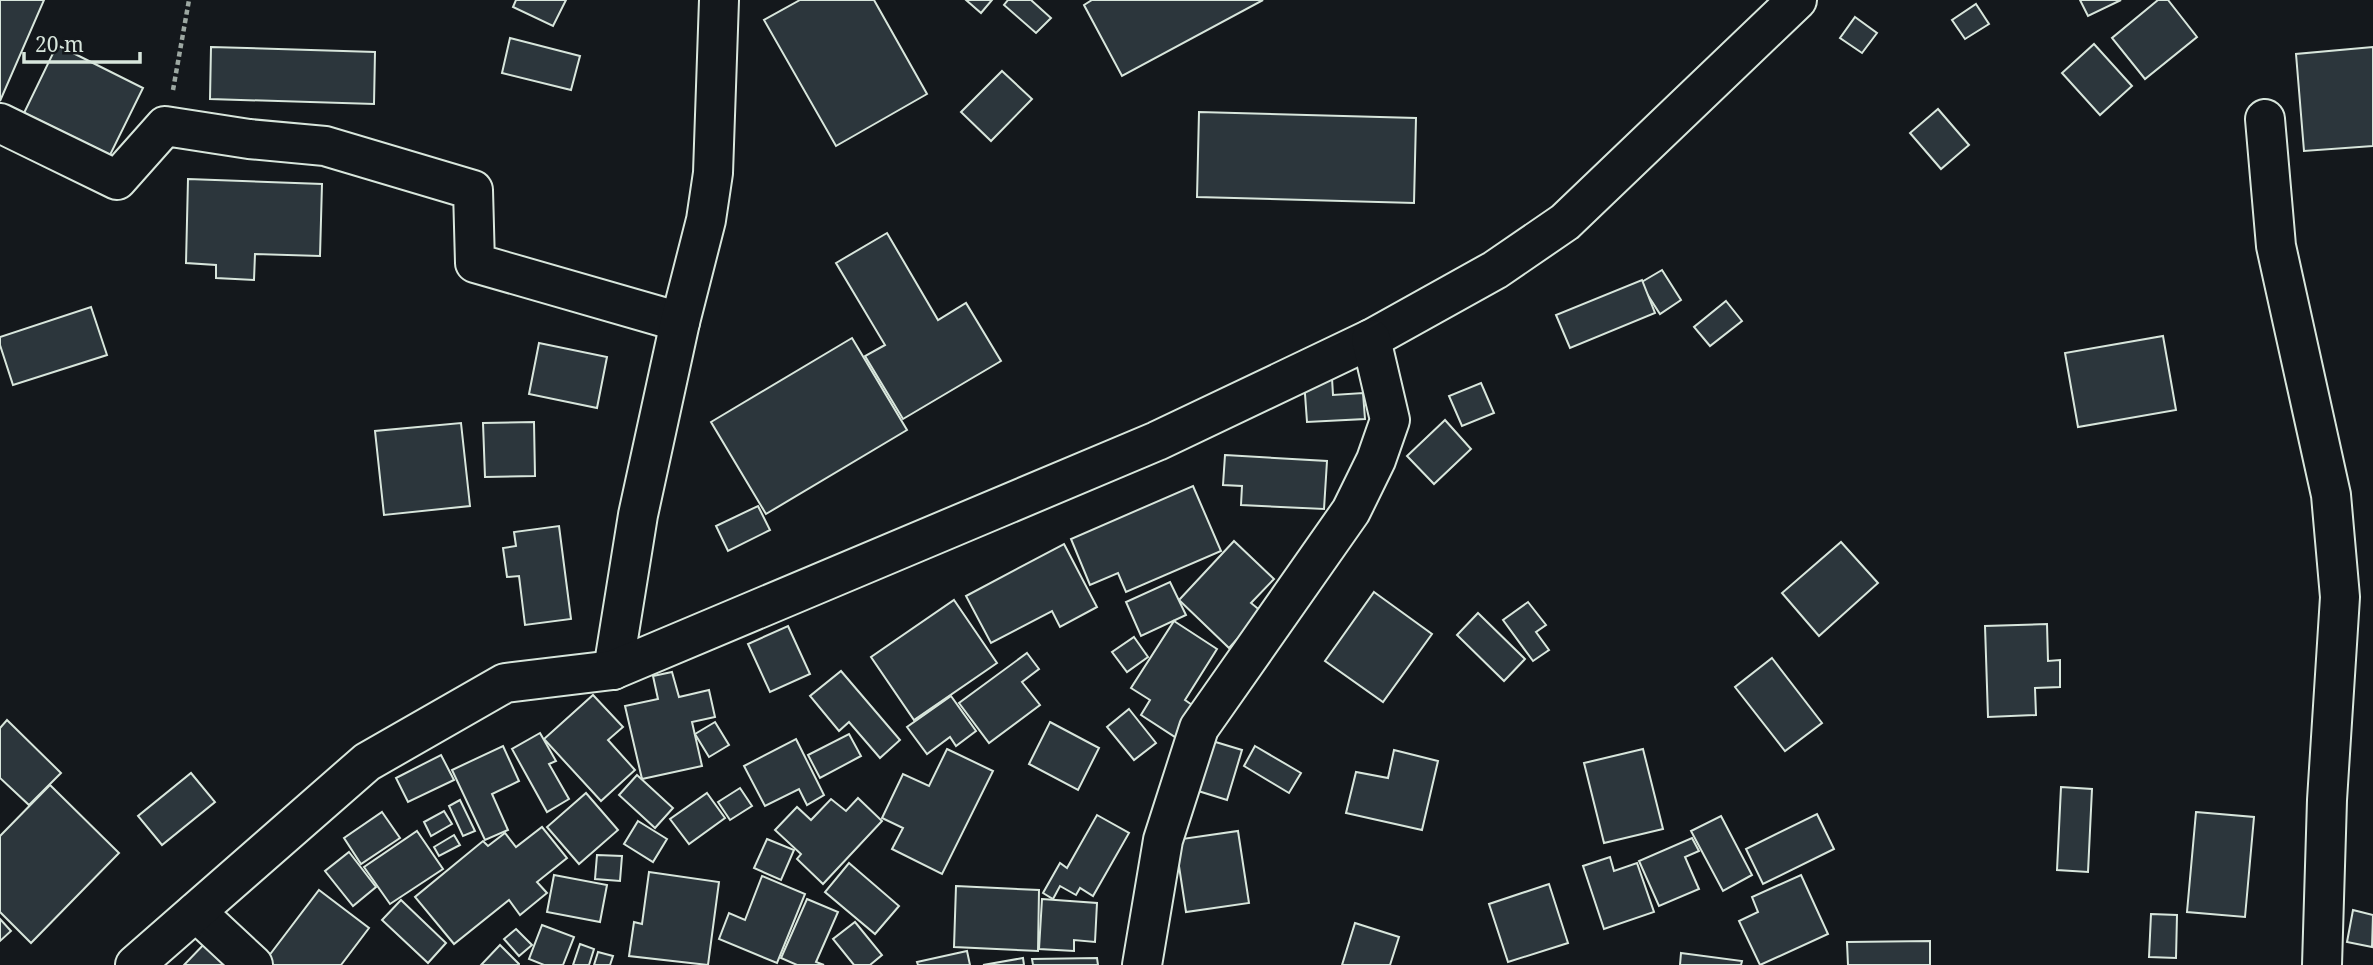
<svg xmlns="http://www.w3.org/2000/svg" width="2373" height="965" font-family="'Noto Serif',serif">
<style>
.building{fill:#2c363c;stroke:#d8e6dc;stroke-width:2}
.lines{fill:none;stroke-linecap:round;stroke-linejoin:round}
.minor-casing{stroke:#d8e6dc;stroke-width:42}
.path{stroke:#9da8a2;stroke-width:4.5;stroke-dasharray:5 3.5;stroke-linecap:butt}
.minor{stroke:#14181c;stroke-width:38}
</style>
<rect width="100%" height="100%" fill="#14181c"/>
<g class="building">
<path d="M 0,0 L 44,0 L 0,101 Z"/>
<path d="M 516,0 L 566,0 L 553,26 L 513,7 Z"/>
<path d="M 800,0 L 874,0 L 927,94 L 836,146 L 764,20 Z"/>
<path d="M 966,0 L 992,0 L 981,13 Z"/>
<path d="M 1008,0 L 1031,0 L 1051,18 L 1036,33 L 1004,5 Z"/>
<path d="M 1092,0 L 1263,0 L 1122,76 L 1084,5 Z"/>
<path d="M 2080,0 L 2121,0 L 2088,16 Z"/>
<path d="M 2158,0 L 2168,0 L 2197,37 L 2145,79 L 2112,38 Z"/>
<path d="M 1976,4 L 1989,24 L 1965,39 L 1952,20 Z"/>
<path d="M 1855,17 L 1877,33 L 1862,53 L 1840,38 Z"/>
<path d="M 510,38 L 580,56 L 571,90 L 502,73 Z"/>
<path d="M 2094,44 L 2132,86 L 2100,115 L 2062,73 Z"/>
<path d="M 57,45 L 143,88 L 110,155 L 24,113 Z"/>
<path d="M 211,47 L 375,52 L 374,104 L 210,99 Z"/>
<path d="M 2373,47 L 2373,146 L 2304,151 L 2296,54 Z"/>
<path d="M 1002,71 L 1032,99 L 991,141 L 961,112 Z"/>
<path d="M 1938,109 L 1969,145 L 1941,169 L 1910,133 Z"/>
<path d="M 1199,112 L 1416,118 L 1414,203 L 1197,197 Z"/>
<path d="M 188,179 L 322,184 L 320,256 L 255,254 L 254,280 L 216,278 L 216,265 L 186,263 Z"/>
<path d="M 887,233 L 938,320 L 966,303 L 1001,361 L 903,419 L 865,356 L 885,345 L 836,263 Z"/>
<path d="M 1662,270 L 1681,300 L 1660,314 L 1640,283 Z"/>
<path d="M 1642,280 L 1655,313 L 1570,348 L 1556,315 Z"/>
<path d="M 1726,301 L 1742,321 L 1710,346 L 1694,327 Z"/>
<path d="M 91,307 L 107,355 L 13,385 L 0,345 L 0,337 Z"/>
<path d="M 2163,336 L 2176,410 L 2078,427 L 2065,353 Z"/>
<path d="M 852,338 L 907,430 L 766,514 L 711,422 Z"/>
<path d="M 539,343 L 607,357 L 597,408 L 529,394 Z"/>
<path d="M 1332,378 L 1333,395 L 1363,393 L 1365,419 L 1307,422 L 1304,380 Z"/>
<path d="M 1481,383 L 1494,413 L 1462,426 L 1449,396 Z"/>
<path d="M 1445,420 L 1471,449 L 1434,484 L 1407,456 Z"/>
<path d="M 534,422 L 535,476 L 485,477 L 483,423 Z"/>
<path d="M 461,423 L 470,506 L 384,515 L 375,431 Z"/>
<path d="M 1225,455 L 1327,461 L 1324,509 L 1241,505 L 1242,486 L 1223,485 Z"/>
<path d="M 1193,486 L 1221,551 L 1126,592 L 1118,573 L 1090,585 L 1071,539 Z"/>
<path d="M 758,506 L 770,530 L 728,551 L 716,526 Z"/>
<path d="M 559,526 L 571,619 L 525,625 L 519,576 L 507,577 L 503,548 L 516,546 L 514,532 Z"/>
<path d="M 1234,541 L 1274,579 L 1251,603 L 1262,612 L 1229,648 L 1179,600 Z"/>
<path d="M 1841,542 L 1878,583 L 1819,636 L 1782,593 Z"/>
<path d="M 1064,544 L 1097,607 L 1060,627 L 1052,611 L 991,643 L 966,596 Z"/>
<path d="M 1170,582 L 1186,615 L 1141,636 L 1126,602 Z"/>
<path d="M 1374,592 L 1432,634 L 1383,702 L 1325,661 Z"/>
<path d="M 954,600 L 997,663 L 914,720 L 871,657 Z"/>
<path d="M 1528,602 L 1546,625 L 1536,632 L 1549,650 L 1533,661 L 1503,620 Z"/>
<path d="M 1478,613 L 1525,659 L 1504,681 L 1457,635 Z"/>
<path d="M 1174,621 L 1217,649 L 1185,700 L 1195,707 L 1175,737 L 1141,715 L 1150,700 L 1131,688 Z"/>
<path d="M 2047,624 L 2048,661 L 2060,660 L 2060,687 L 2035,688 L 2036,715 L 1988,717 L 1985,626 Z"/>
<path d="M 788,626 L 810,674 L 770,692 L 748,644 Z"/>
<path d="M 1134,637 L 1148,657 L 1127,672 L 1112,652 Z"/>
<path d="M 1027,653 L 1039,669 L 1022,682 L 1040,705 L 989,743 L 959,703 Z"/>
<path d="M 1772,658 L 1822,723 L 1785,751 L 1735,687 Z"/>
<path d="M 841,671 L 900,740 L 880,758 L 849,722 L 839,731 L 810,696 Z"/>
<path d="M 672,672 L 679,697 L 709,690 L 715,717 L 692,722 L 702,766 L 642,779 L 625,706 L 658,699 L 653,676 Z"/>
<path d="M 593,695 L 623,727 L 608,740 L 635,770 L 601,801 L 544,739 Z"/>
<path d="M 951,696 L 976,731 L 956,746 L 950,737 L 927,754 L 907,727 Z"/>
<path d="M 1129,709 L 1156,743 L 1134,760 L 1107,727 Z"/>
<path d="M 7,720 L 61,773 L 29,805 L 0,778 L 0,728 Z"/>
<path d="M 715,722 L 729,745 L 709,757 L 695,734 Z"/>
<path d="M 1050,722 L 1099,748 L 1078,790 L 1029,764 Z"/>
<path d="M 540,733 L 556,761 L 549,764 L 569,799 L 547,812 L 512,749 Z"/>
<path d="M 849,734 L 861,756 L 820,778 L 808,755 Z"/>
<path d="M 796,739 L 824,795 L 807,805 L 799,789 L 765,806 L 744,766 Z"/>
<path d="M 1209,740 L 1242,750 L 1227,800 L 1195,790 Z"/>
<path d="M 503,746 L 519,781 L 492,794 L 508,830 L 485,840 L 452,770 Z"/>
<path d="M 1255,746 L 1301,773 L 1289,793 L 1244,766 Z"/>
<path d="M 947,749 L 993,771 L 942,874 L 892,849 L 903,828 L 882,818 L 903,774 L 929,786 Z"/>
<path d="M 1643,749 L 1663,829 L 1604,843 L 1584,763 Z"/>
<path d="M 1394,750 L 1438,761 L 1422,830 L 1346,813 L 1356,772 L 1388,778 Z"/>
<path d="M 441,755 L 454,780 L 408,802 L 396,778 Z"/>
<path d="M 191,773 L 215,802 L 162,845 L 138,816 Z"/>
<path d="M 637,775 L 673,808 L 655,828 L 619,795 Z"/>
<path d="M 50,785 L 119,853 L 31,943 L 0,912 L 0,836 Z"/>
<path d="M 2061,787 L 2092,789 L 2088,872 L 2057,870 Z"/>
<path d="M 740,788 L 752,806 L 730,820 L 718,802 Z"/>
<path d="M 586,793 L 618,830 L 579,864 L 547,827 Z"/>
<path d="M 707,793 L 725,818 L 689,844 L 670,819 Z"/>
<path d="M 858,798 L 882,821 L 823,884 L 797,859 L 801,854 L 775,830 L 797,807 L 811,820 L 831,799 L 846,811 Z"/>
<path d="M 460,800 L 475,831 L 463,836 L 449,806 Z"/>
<path d="M 444,811 L 452,824 L 431,836 L 424,822 Z"/>
<path d="M 382,812 L 400,838 L 361,864 L 344,838 Z"/>
<path d="M 2196,812 L 2254,817 L 2245,917 L 2187,912 Z"/>
<path d="M 1817,814 L 1834,849 L 1763,884 L 1746,849 Z"/>
<path d="M 1097,815 L 1129,833 L 1093,896 L 1080,888 L 1076,895 L 1060,886 L 1053,899 L 1043,893 L 1060,863 L 1067,868 Z"/>
<path d="M 1721,816 L 1752,875 L 1723,891 L 1691,831 Z"/>
<path d="M 638,821 L 667,839 L 653,862 L 624,844 Z"/>
<path d="M 542,827 L 567,858 L 537,882 L 547,893 L 520,915 L 509,900 L 454,944 L 415,897 L 483,841 L 488,846 L 505,833 L 516,847 Z"/>
<path d="M 417,831 L 443,869 L 390,904 L 364,867 Z"/>
<path d="M 1238,831 L 1249,903 L 1186,912 L 1175,840 Z"/>
<path d="M 454,835 L 460,845 L 439,856 L 434,847 Z"/>
<path d="M 1692,838 L 1699,851 L 1685,857 L 1699,889 L 1659,906 L 1639,861 Z"/>
<path d="M 767,839 L 794,850 L 781,880 L 754,868 Z"/>
<path d="M 349,852 L 376,887 L 353,906 L 325,871 Z"/>
<path d="M 597,855 L 622,856 L 620,881 L 595,879 Z"/>
<path d="M 1610,857 L 1614,871 L 1637,863 L 1654,912 L 1604,929 L 1583,866 Z"/>
<path d="M 849,863 L 899,906 L 875,934 L 825,892 Z"/>
<path d="M 649,872 L 719,882 L 708,965 L 629,956 L 634,922 L 642,924 Z"/>
<path d="M 554,875 L 607,885 L 600,922 L 547,912 Z"/>
<path d="M 1801,875 L 1828,934 L 1760,965 L 1739,921 L 1758,912 L 1752,897 Z"/>
<path d="M 762,876 L 805,894 L 777,963 L 719,939 L 729,913 L 745,920 Z"/>
<path d="M 1549,884 L 1568,943 L 1508,962 L 1489,904 Z"/>
<path d="M 956,886 L 1039,890 L 1038,951 L 954,947 Z"/>
<path d="M 319,890 L 369,928 L 341,965 L 270,965 L 265,961 Z"/>
<path d="M 807,899 L 838,912 L 816,962 L 824,965 L 797,965 L 781,958 Z"/>
<path d="M 1042,899 L 1097,903 L 1095,942 L 1074,940 L 1074,951 L 1039,949 Z"/>
<path d="M 401,900 L 446,943 L 428,963 L 382,920 Z"/>
<path d="M 2353,910 L 2373,915 L 2372,947 L 2347,942 Z"/>
<path d="M 2151,914 L 2177,915 L 2176,958 L 2149,957 Z"/>
<path d="M 0,919 L 11,931 L 0,941 Z"/>
<path d="M 855,922 L 882,955 L 870,965 L 854,965 L 833,939 Z"/>
<path d="M 1355,923 L 1399,937 L 1390,965 L 1342,965 Z"/>
<path d="M 542,925 L 574,937 L 563,965 L 544,965 L 529,959 Z"/>
<path d="M 516,929 L 532,945 L 519,956 L 504,939 Z"/>
<path d="M 208,940 L 233,965 L 184,965 Z"/>
<path d="M 1930,941 L 1930,965 L 1848,965 L 1847,942 Z"/>
<path d="M 580,944 L 594,949 L 589,965 L 573,965 Z"/>
<path d="M 500,945 L 519,964 L 519,965 L 481,965 Z"/>
<path d="M 967,951 L 970,965 L 918,965 L 917,962 Z"/>
<path d="M 598,952 L 613,956 L 610,965 L 594,965 Z"/>
<path d="M 1681,953 L 1742,961 L 1741,965 L 1680,965 Z"/>
<path d="M 1023,958 L 1024,965 L 983,965 Z"/>
<path d="M 1097,958 L 1098,965 L 1033,965 L 1032,959 Z"/>
</g>
<g class="lines">
<defs>
<g id="minor">
<path d="M 2265,119 L 2276,246 L 2331,495 L 2340,597 L 2327,800 L 2322,965"/>
<path d="M 0,123 L 117,180 L 165,126 L 249,139 L 325,146 L 473,190 L 475,263 L 680,322"/>
<path d="M 613,670 L 638,515 L 680,322 L 706,220 L 713,173 L 719,0"/>
<path d="M 196,912 L 253,965"/>
<path d="M 135,965 L 367,762 L 505,683 L 613,670 L 1157,441 L 1371,339 L 1495,270 L 1565,222 L 1797,0"/>
<path d="M 1142,965 L 1163,840 L 1199,728 L 1351,511 L 1376,460 L 1390,420 L 1371,339"/>
</g>
</defs>
<use href="#minor" class="minor-casing"/>
<path class="path" d="M 173,90 L 189,0"/>
<use href="#minor" class="minor"/>
</g>
<path d="M24 52v10h116v-10" fill="none" stroke="#d8e6dc" stroke-width="3.5"/>
<text x="35" y="52" font-size="21" fill="#d8e6dc" stroke="#14181c" stroke-width="5" paint-order="stroke">20 m</text>
</svg>
